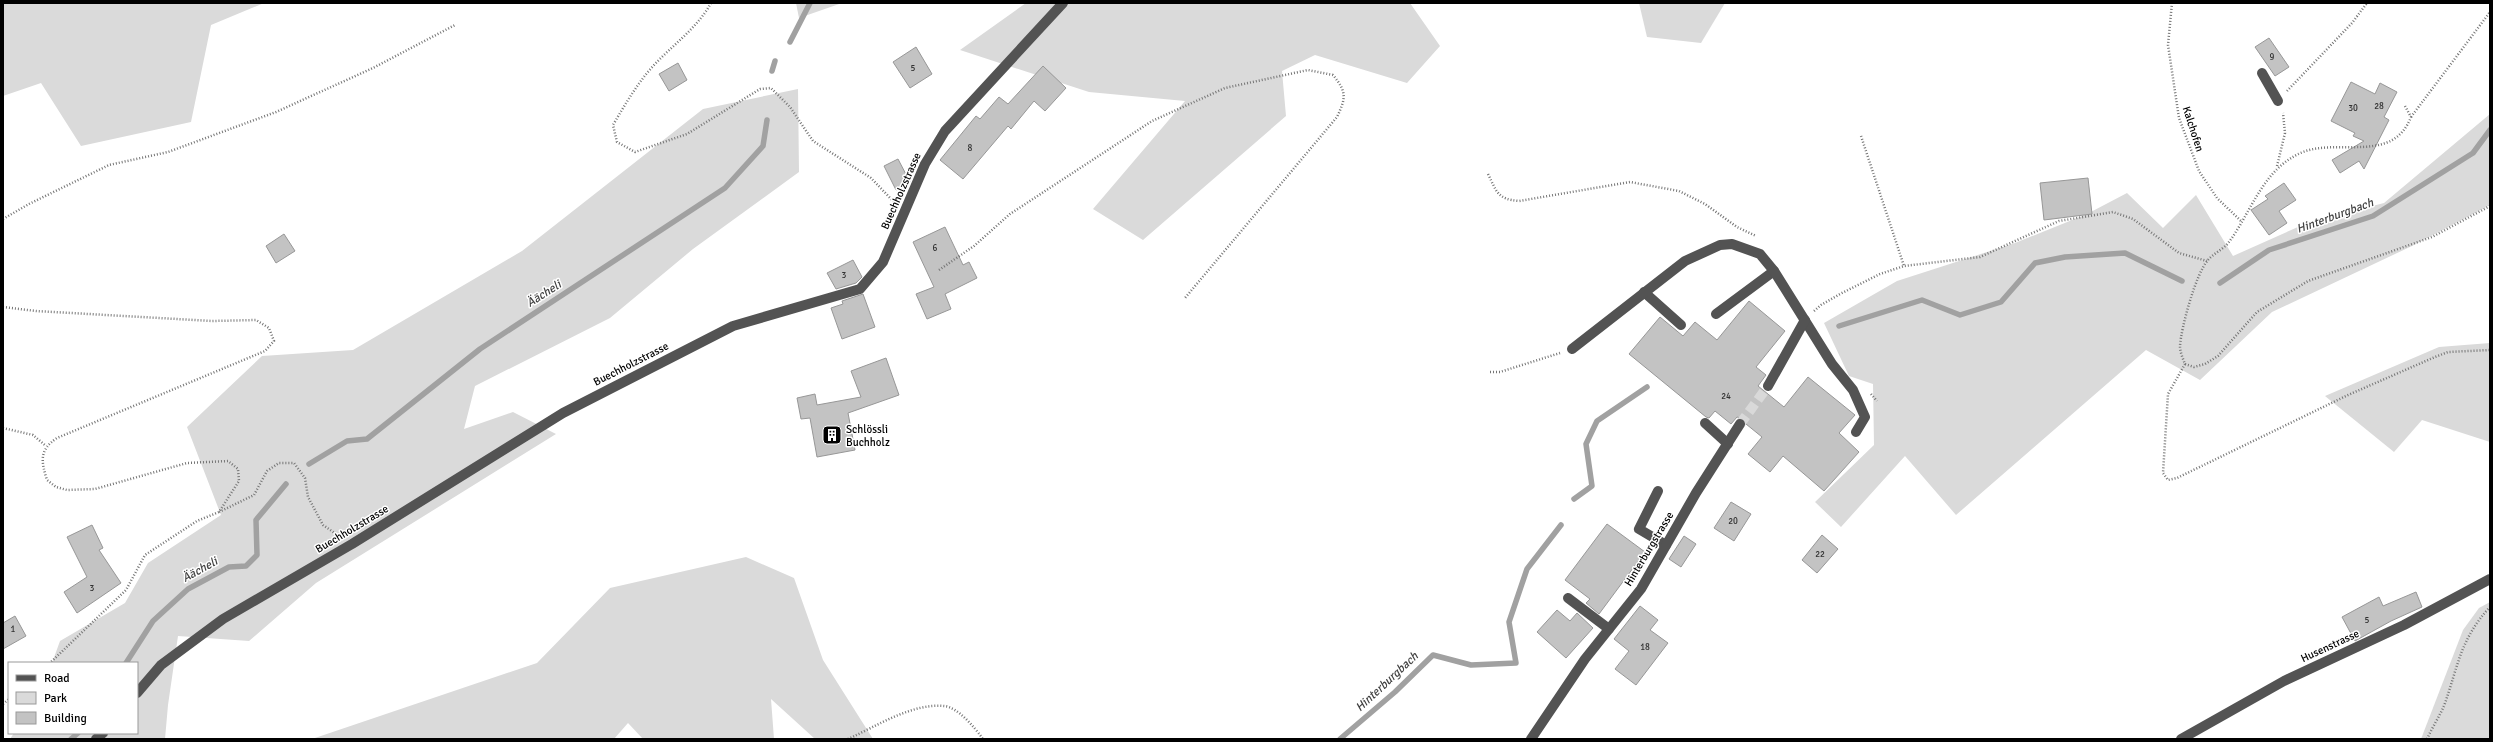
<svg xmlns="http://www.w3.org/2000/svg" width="2493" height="742" font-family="Signika,sans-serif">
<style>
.green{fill:#dadada}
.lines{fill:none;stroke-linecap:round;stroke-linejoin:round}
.stream{stroke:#a1a1a1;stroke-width:5.5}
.building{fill:#c3c3c3;stroke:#979797}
.minor-tunnel{stroke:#d9d9d9;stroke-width:10;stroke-dasharray:10 5;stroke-linecap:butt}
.path{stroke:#757575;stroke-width:2.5;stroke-dasharray:1 2;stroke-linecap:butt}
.minor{stroke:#535353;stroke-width:10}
.labels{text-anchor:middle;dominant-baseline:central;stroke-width:3;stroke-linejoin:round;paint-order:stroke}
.number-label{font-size:9px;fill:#313131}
.street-label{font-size:11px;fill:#000;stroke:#fff}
.poi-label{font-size:11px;fill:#000;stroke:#fff;text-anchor:start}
.water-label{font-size:12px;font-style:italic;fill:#424242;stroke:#fff}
</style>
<rect width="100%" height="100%" fill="#fff"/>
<g class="green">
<path d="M 3,3 L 264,3 L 211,25 L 191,122 L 81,146 L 41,83 L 3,96 Z"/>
<path d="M 796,3 L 842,3 L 799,18 Z"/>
<path d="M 1026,3 L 1410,3 L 1440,46 L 1407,83 L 1315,55 L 1282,71 L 1286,116 L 1143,240 L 1093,209 L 1185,101 L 1089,92 L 960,50 Z"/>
<path d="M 1639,3 L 1725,3 L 1701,43 L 1647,37 Z"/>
<path d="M 798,89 L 799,172 L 693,249 L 610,318 L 475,386 L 464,429 L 513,412 L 556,434 L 316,583 L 249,641 L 178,636 L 168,705 L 165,739 L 10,739 L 14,733 L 137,733 L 137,663 L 52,663 L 60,641 L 125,603 L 148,563 L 221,515 L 187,427 L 262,356 L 353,350 L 522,251 L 703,109 Z"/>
<path d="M 2490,114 L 2490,205 L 2412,246 L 2272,312 L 2200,380 L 2146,350 L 1956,515 L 1905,456 L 1841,527 L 1815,502 L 1874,445 L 1873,384 L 1849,376 L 1824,323 L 1897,281 L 2015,243 L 2087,214 L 2127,193 L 2163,228 L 2196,195 L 2233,256 L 2307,223 L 2384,203 Z"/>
<path d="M 2490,343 L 2490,442 L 2422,420 L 2394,452 L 2325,396 L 2439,347 Z"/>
<path d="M 746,557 L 794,578 L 823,660 L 873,739 L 815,739 L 771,699 L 774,739 L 643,739 L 628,723 L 614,739 L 312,739 L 537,663 L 610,588 Z"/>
<path d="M 2490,602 L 2490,739 L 2421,739 L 2463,630 L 2479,608 Z"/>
</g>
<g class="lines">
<g class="stream">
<path d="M 790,42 L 810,3"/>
<path d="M 772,71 L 775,61"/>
<path d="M 2220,283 L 2269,250 L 2373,216 L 2473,153 L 2490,130"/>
<path d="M 1839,326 L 1922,300 L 1960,315 L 2001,302 L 2035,263 L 2065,257 L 2125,253 L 2182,281"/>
<path d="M 309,464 L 347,441 L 367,439 L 480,349 L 725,188 L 763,146 L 767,120"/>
<path d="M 1574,499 L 1592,486 L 1586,444 L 1597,421 L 1647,387"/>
<path d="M 126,663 L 153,621 L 188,589 L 229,567 L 246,566 L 257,555 L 256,520 L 286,484"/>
<path d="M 71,739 L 78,733"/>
<path d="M 1340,739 L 1395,692 L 1433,655 L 1471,665 L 1516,663 L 1509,622 L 1527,569 L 1561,525"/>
</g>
</g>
<g class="building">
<path d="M 2269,38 L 2289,67 L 2275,76 L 2255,47 Z"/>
<path d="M 916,47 L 932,74 L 910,88 L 893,62 Z"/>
<path d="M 678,63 L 687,80 L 669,91 L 659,74 Z"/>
<path d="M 1043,66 L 1066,88 L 1045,111 L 1034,101 L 1011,129 L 1008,126 L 963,179 L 940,160 L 976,116 L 980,119 L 999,97 L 1008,104 Z"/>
<path d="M 2351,82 L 2375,94 L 2380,83 L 2397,92 L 2384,117 L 2389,120 L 2364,169 L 2359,161 L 2340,173 L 2332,160 L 2364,141 L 2353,136 L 2355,133 L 2331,121 Z"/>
<path d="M 898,159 L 910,182 L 896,190 L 884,166 Z"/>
<path d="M 2088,178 L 2092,214 L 2044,220 L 2040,183 Z"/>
<path d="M 2284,183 L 2296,200 L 2279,211 L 2287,223 L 2269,235 L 2251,210 L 2268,199 L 2265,196 Z"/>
<path d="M 945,227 L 963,265 L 969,262 L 977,278 L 945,294 L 951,309 L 927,319 L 916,294 L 934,287 L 913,242 Z"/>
<path d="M 284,234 L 295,251 L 276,263 L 266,246 Z"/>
<path d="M 853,260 L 862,277 L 856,283 L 836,289 L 827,273 Z"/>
<path d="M 863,294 L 875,327 L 842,339 L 831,308 L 843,304 L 842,301 Z"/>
<path d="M 1749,301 L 1785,331 L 1756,367 L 1766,375 L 1758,386 L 1784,407 L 1808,377 L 1855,415 L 1839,433 L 1859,452 L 1824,491 L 1783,456 L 1770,472 L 1748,454 L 1762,437 L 1746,424 L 1744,419 L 1737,417 L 1731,424 L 1715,411 L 1709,418 L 1706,417 L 1629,354 L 1660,317 L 1683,336 L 1695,322 L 1717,340 Z"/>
<path d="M 886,358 L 899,395 L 848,413 L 855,450 L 817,457 L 810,418 L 801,419 L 797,398 L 815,394 L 817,405 L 861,397 L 851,371 Z"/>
<path d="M 1731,502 L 1751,514 L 1734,541 L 1714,528 Z"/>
<path d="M 1607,524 L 1645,552 L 1599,614 L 1586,603 L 1590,599 L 1565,580 Z"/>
<path d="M 92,525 L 103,548 L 99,550 L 121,583 L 77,613 L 64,592 L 87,577 L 67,537 Z"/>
<path d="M 1822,535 L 1838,549 L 1817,573 L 1802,560 Z"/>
<path d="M 1684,536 L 1696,544 L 1681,567 L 1669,559 Z"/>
<path d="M 2416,592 L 2422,607 L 2391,621 L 2355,641 L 2342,617 L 2379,597 L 2383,606 Z"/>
<path d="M 1640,606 L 1658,620 L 1650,630 L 1668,643 L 1636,685 L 1615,669 L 1629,651 L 1614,639 Z"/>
<path d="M 1557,610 L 1570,621 L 1577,613 L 1593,628 L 1566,658 L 1537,632 Z"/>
<path d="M 15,616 L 26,636 L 3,649 L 3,623 Z"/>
</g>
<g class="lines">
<path class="minor-tunnel" d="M 1740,424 L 1768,386"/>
<g class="path">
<path d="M 711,3 C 698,27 674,44 655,64 C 638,82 626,103 613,125 L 617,142 L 635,152 L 687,134 L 760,89 L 771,88 L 790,107 L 813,141 L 871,178 L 894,202"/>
<path d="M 2172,3 L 2168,45 L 2179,118 L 2199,171 L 2217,198 L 2241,221"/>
<path d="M 2287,91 L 2352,23 L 2367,3"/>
<path d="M 2405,106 L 2411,117 C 2393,164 2339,138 2303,152 C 2263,168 2252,211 2229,242 C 2224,249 2214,253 2208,260 C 2196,273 2181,328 2180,346 C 2180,352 2183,359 2185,364 L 2168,394 L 2163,473 L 2168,480 L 2177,478 L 2348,395 L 2435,357 L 2448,352 L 2490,350"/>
<path d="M 2411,117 L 2490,12"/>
<path d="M 1861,136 L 1904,266"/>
<path d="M 2277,166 L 2285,133 L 2283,113"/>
<path d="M 1488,174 C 1497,192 1497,199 1519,201 L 1630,182 L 1679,191 L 1705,204 L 1737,227 L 1756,236"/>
<path d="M 3,219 L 29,204 L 109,165 L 168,152 L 276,112 L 373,68 L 455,25"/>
<path d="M 939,270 L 974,246 L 1010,214 L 1152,121 L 1225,88 L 1308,70 L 1333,75 C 1347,92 1346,98 1337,117 L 1185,298"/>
<path d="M 3,307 L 36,311 L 212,321 L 256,320 L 269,328 L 274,341 L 265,351 L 57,438 C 39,450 41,461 47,480 L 56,487 L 67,490 L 95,489 L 187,463 L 228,461 L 238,469 L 239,481 L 219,512 L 197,521 L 145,555 L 126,590 L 50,663"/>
<path d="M 1814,311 L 1821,305 L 1840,294 L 1880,274 L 1904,266 L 1980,257 L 2059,221 L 2113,212 L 2133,219 L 2179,253 L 2207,261"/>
<path d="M 2185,364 L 2194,367 L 2205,364 L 2218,356 L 2257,312 L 2308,281 L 2432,237 L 2490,206"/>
<path d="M 1490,372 L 1500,372 L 1560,353"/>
<path d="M 1871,394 L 1877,401"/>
<path d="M 3,428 L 33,435 L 46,446"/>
<path d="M 219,512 L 254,495 L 267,471 L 279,463 L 294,463 L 305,478 L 308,497 L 323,525 L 339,536"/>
<path d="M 3,704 L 9,699"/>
<path d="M 848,739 C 877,726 912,703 944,706 C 958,707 975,728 983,739"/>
<path d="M 2427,739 C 2432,728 2439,717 2444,706 C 2458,667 2460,639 2490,607"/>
</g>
<g class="minor">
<path d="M 2262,73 L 2278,101"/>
<path d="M 1644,292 L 1681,325"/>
<path d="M 1716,314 L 1774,271"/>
<path d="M 1572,349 L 1685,261 L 1720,245 L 1732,244 L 1760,254 L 1774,271 L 1832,364 L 1853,390 L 1865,417 L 1856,432"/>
<path d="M 1768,386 L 1805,320"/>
<path d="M 1705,423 L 1728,444"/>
<path d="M 1658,491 L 1639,529 L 1666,545"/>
<path d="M 1568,598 L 1609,629"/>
<path d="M 137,693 L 161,665 L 223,619 L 352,544 L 563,413 L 733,326 L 860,289 L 883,262 L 925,164 L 945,131 L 1063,3"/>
<path d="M 96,739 L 103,733"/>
<path d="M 1531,739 L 1585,659 L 1641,589 L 1696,493 L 1740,424"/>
<path d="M 2181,739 L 2284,681 L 2404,625 L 2490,579"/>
</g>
</g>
<defs>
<symbol id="building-square" viewBox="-11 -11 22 22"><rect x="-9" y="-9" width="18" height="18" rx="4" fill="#000" stroke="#fff"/><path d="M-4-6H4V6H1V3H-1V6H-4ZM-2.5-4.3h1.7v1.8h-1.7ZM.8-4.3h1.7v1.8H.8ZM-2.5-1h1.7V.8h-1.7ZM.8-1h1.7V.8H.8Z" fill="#fff"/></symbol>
</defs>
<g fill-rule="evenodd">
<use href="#building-square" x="821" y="424" width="22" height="22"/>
</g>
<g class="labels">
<g class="number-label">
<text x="2272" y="57">9</text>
<text x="913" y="68">5</text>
<text x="2379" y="106">28</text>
<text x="2353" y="108">30</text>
<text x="970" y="148">8</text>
<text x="935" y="248">6</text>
<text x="844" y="275">3</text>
<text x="1726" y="396">24</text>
<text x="1733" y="521">20</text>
<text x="1820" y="554">22</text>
<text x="92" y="588">3</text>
<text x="2367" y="620">5</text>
<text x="13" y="629">1</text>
<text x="1645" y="647">18</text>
</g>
<g class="street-label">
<text transform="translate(2193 129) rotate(72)">Kalchofen</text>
<text transform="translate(901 191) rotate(-66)">Buechholzstrasse</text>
<text transform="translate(631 364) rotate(-27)">Buechholzstrasse</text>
<text transform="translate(352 529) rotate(-31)">Buechholzstrasse</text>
<text transform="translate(1649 549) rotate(-59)">Hinterburgstrasse</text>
<text transform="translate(2330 646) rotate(-25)">Husenstrasse</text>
</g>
<g class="poi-label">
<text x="846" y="429">Schlössli<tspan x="846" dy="13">Buchholz</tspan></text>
</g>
<g class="water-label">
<text transform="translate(2335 216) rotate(-20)">Hinterburgbach</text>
<text transform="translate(544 294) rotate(-33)">Äächeli</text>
<text transform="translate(200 570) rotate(-29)">Äächeli</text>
<text transform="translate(1387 682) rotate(-43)">Hinterburgbach</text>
</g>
</g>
<rect width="2493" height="742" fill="none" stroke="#000000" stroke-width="8"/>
<rect x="8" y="662" width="130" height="72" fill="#ffffff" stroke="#999999"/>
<rect x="16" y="675" width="20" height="6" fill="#535353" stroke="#999999"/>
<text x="44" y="682" font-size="12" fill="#000000">Road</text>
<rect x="16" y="692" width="20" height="12" fill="#dadada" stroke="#999999"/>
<text x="44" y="702" font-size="12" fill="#000000">Park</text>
<rect x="16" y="712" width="20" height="12" fill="#c3c3c3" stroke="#999999"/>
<text x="44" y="722" font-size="12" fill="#000000">Building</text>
</svg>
